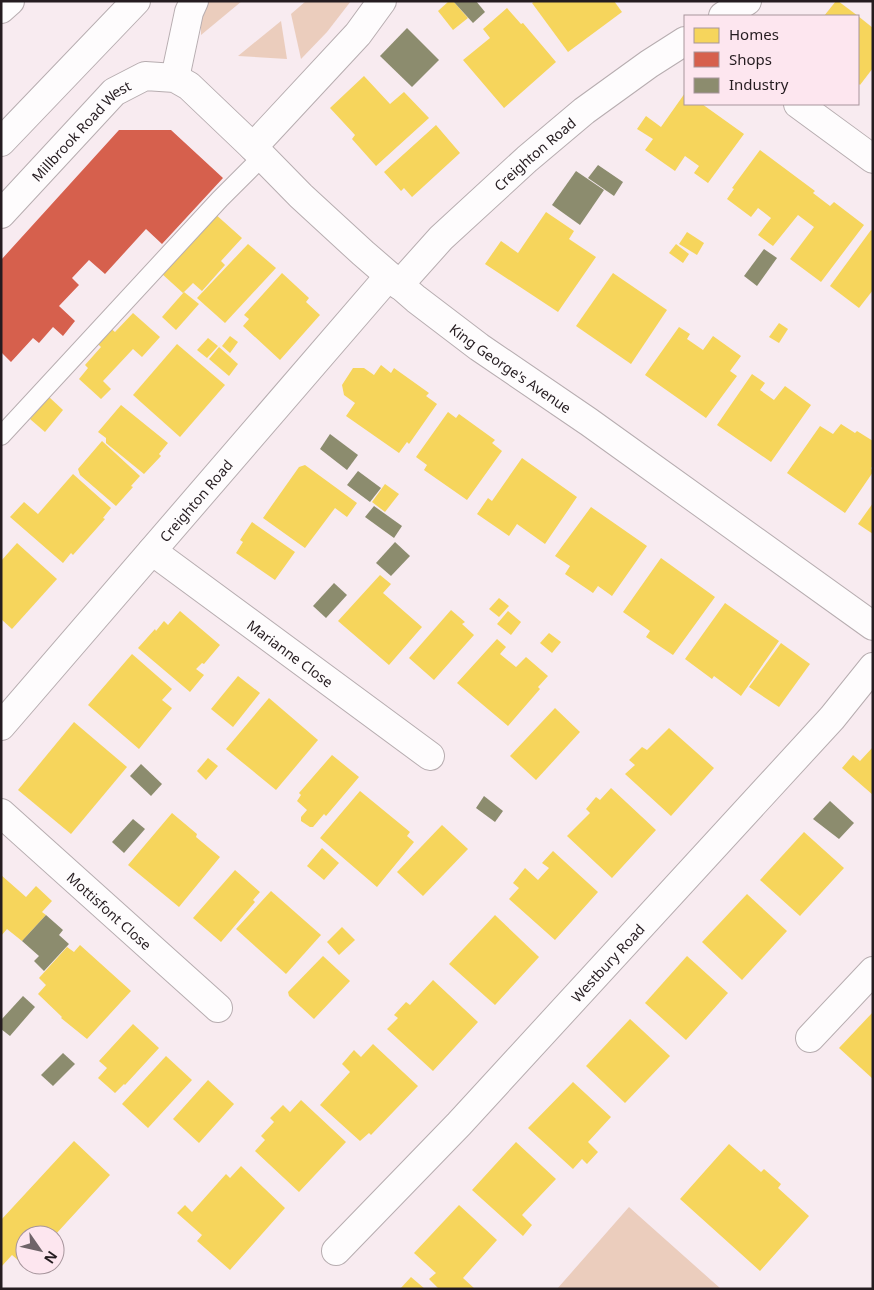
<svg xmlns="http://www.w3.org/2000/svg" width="874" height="1290" font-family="'Noto Sans',sans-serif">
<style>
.green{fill:#ebcdbd}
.homes{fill:#f6d55c}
.shops{fill:#d6604d}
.industry{fill:#8c8c6e}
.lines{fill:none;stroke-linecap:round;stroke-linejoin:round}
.service-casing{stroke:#b7adb0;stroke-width:20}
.minor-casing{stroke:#b7adb0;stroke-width:30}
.trunk-casing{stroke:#b7adb0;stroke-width:30}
.service{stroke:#fefcfd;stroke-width:18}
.minor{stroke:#fefcfd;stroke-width:28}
.trunk{stroke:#fefcfd;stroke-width:28}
.labels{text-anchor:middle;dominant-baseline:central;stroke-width:5;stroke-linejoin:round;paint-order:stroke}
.street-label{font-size:14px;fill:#251c20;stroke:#fde6ef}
</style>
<rect width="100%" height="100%" fill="#f8ebf0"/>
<g class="green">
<path d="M 207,1 L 242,1 L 201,35 L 201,18 Z"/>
<path d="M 306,1 L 351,1 L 327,32 L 301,59 L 291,14 Z"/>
<path d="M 281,21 L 287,59 L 238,56 Z"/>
<path d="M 629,1207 L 639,1216 L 721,1289 L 557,1289 Z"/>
</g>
<g class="homes">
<path d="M 449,1 L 453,1 L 468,18 L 453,30 L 438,11 Z"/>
<path d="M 535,1 L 614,1 L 622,12 L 568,52 L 532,3 Z"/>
<path d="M 836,1 L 838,1 L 858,16 L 824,16 Z"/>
<path d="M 507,8 L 521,24 L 523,23 L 556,62 L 504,108 L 463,60 L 490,38 L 483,29 Z"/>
<path d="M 858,16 L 873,28 L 873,68 L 860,85 L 858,83 Z"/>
<path d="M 364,76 L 390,104 L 404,92 L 429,118 L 376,166 L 352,139 L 355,135 L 330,108 Z"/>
<path d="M 685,93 L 685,104 L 702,104 L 744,134 L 708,183 L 694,173 L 699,166 L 685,156 L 675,171 L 645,150 L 653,139 L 637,129 L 646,116 L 661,127 Z"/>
<path d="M 436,125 L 460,153 L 412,197 L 404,188 L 401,191 L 384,172 Z"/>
<path d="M 760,150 L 815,191 L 813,193 L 830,206 L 834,202 L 864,225 L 821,282 L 790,259 L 814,227 L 798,215 L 773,246 L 758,235 L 771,218 L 758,208 L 751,217 L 727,199 L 734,189 L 732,188 Z"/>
<path d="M 546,212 L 574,231 L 569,239 L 596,257 L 558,312 L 485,264 L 501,241 L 518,253 Z"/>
<path d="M 214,213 L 242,238 L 221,261 L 225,265 L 202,291 L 193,283 L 183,293 L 161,273 Z"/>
<path d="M 871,230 L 873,231 L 873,290 L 859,308 L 830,286 Z"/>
<path d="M 687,232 L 704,243 L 697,255 L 679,244 Z"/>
<path d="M 248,244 L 276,268 L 225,323 L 197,298 Z"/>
<path d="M 676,244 L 689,254 L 683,263 L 669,253 Z"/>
<path d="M 282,273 L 309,298 L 306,302 L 320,315 L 280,360 L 243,326 L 249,319 L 244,315 Z"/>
<path d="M 613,273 L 667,310 L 631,364 L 576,326 Z"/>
<path d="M 184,292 L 199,304 L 176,330 L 162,317 Z"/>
<path d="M 133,313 L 160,337 L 142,357 L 133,349 L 103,381 L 111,389 L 101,399 L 79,379 L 88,368 L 85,365 L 101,347 L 96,342 L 109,327 L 115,332 Z"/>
<path d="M 779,323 L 788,329 L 779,343 L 769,337 Z"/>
<path d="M 679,327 L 690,334 L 687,339 L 703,350 L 713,336 L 741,356 L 730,371 L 737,376 L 706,418 L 645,375 Z"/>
<path d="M 230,336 L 238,342 L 230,353 L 222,346 Z"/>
<path d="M 208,338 L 218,346 L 207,358 L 197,350 Z"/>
<path d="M 177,344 L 225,385 L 180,437 L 133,395 Z"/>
<path d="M 219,347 L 238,364 L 229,376 L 209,359 Z"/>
<path d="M 381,365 L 391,373 L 394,368 L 429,393 L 426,396 L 437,404 L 409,444 L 407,442 L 399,453 L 346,416 L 355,403 L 344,395 L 342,385 L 353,368 L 364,368 L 374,375 Z"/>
<path d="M 752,374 L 765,383 L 760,390 L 774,400 L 785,386 L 811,405 L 771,462 L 717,425 Z"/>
<path d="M 49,397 L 63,410 L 45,432 L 30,419 Z"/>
<path d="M 121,405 L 168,443 L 159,454 L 161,456 L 144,474 L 106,443 L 106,438 L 98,432 Z"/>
<path d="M 448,412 L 456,418 L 459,414 L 495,440 L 492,443 L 502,451 L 467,500 L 424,470 L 427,465 L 416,457 Z"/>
<path d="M 841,424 L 855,433 L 857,431 L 873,441 L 873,466 L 871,468 L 873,472 L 845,513 L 787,473 L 820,426 L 833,434 Z"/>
<path d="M 102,441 L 140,476 L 131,486 L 133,487 L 116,506 L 80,475 L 78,469 Z"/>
<path d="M 522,458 L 577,497 L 545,544 L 517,524 L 509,536 L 477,514 L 488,498 L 492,501 Z"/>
<path d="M 305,465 L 357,503 L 347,517 L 335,508 L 305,548 L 263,518 L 299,467 Z"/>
<path d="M 73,474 L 111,508 L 103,518 L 105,519 L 73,555 L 71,553 L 63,563 L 10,517 L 24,502 L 38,514 Z"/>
<path d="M 385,484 L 399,494 L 385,512 L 372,502 Z"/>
<path d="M 873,503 L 873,534 L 858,524 Z"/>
<path d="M 591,507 L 647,546 L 612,596 L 598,586 L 593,593 L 565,574 L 570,566 L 555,556 Z"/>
<path d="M 252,522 L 295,552 L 275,580 L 236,553 L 243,542 L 240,540 Z"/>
<path d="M 17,543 L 57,579 L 12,629 L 1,619 L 1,561 Z"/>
<path d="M 661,558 L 715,597 L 673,655 L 646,637 L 650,631 L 623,612 Z"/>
<path d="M 380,575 L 391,584 L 383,593 L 422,627 L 389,665 L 338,621 Z"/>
<path d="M 499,598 L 509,606 L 499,617 L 489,609 Z"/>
<path d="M 725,603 L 779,641 L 741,696 L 714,676 L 712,679 L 685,659 Z"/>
<path d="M 451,610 L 465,622 L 462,624 L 474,635 L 434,680 L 409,658 Z"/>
<path d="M 180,611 L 220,645 L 204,664 L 202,663 L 196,669 L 204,675 L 190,692 L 138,648 L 155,629 L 156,631 L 164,621 L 168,625 Z"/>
<path d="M 508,611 L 521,622 L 511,635 L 497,624 Z"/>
<path d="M 549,633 L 561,642 L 552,653 L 540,643 Z"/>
<path d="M 497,639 L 506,647 L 500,654 L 516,667 L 526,657 L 548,676 L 538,687 L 540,689 L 508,726 L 457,683 Z"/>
<path d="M 781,643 L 810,664 L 779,707 L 749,687 Z"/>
<path d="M 132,654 L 172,689 L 162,700 L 172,708 L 139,749 L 88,705 Z"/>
<path d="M 238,676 L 260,693 L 233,727 L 211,709 Z"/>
<path d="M 269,698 L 318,740 L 276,790 L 226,749 Z"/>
<path d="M 555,708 L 580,732 L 536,780 L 510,756 Z"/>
<path d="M 74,722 L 127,767 L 71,834 L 18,790 Z"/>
<path d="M 669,728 L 714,768 L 671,816 L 625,774 L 635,765 L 629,760 L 642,747 L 647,750 Z"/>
<path d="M 873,747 L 873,795 L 842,768 L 853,755 L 860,761 Z"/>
<path d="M 332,755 L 359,777 L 326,816 L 324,814 L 313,827 L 310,827 L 301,821 L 301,817 L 307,810 L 297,801 L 301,795 L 299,793 Z"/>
<path d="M 208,758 L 218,766 L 206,780 L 197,771 Z"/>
<path d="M 611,788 L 656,830 L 612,878 L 567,836 L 590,813 L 586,809 L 596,797 L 600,800 Z"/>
<path d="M 360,791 L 410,832 L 407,836 L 414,842 L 377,887 L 320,838 Z"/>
<path d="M 172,813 L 197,834 L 196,837 L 220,857 L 179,907 L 128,865 Z"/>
<path d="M 442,825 L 468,849 L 423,896 L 397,872 Z"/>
<path d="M 804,832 L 844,868 L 800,916 L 760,880 Z"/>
<path d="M 322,848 L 339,863 L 324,880 L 307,866 Z"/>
<path d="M 553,851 L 598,892 L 555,940 L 509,899 L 519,888 L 513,883 L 525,868 L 538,880 L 549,868 L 542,863 Z"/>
<path d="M 235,870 L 260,892 L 253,900 L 255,902 L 221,942 L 193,918 Z"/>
<path d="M 1,875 L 26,897 L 36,886 L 52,901 L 42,912 L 46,915 L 22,941 L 7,929 L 1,936 Z"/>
<path d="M 271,891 L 321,935 L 286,974 L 236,929 Z"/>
<path d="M 747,894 L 787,931 L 742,980 L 702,942 Z"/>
<path d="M 495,915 L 539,957 L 495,1005 L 449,964 Z"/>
<path d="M 342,927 L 355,940 L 339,955 L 327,942 Z"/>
<path d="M 80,945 L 131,991 L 87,1039 L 61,1018 L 62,1017 L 38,994 L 46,985 L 39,978 L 67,947 L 74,952 Z"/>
<path d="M 323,956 L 350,981 L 314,1019 L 289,996 L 288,992 Z"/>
<path d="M 687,956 L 728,993 L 686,1040 L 645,1003 Z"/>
<path d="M 433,980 L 478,1022 L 433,1071 L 387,1029 L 398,1018 L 394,1015 L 406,1002 L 410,1005 Z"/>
<path d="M 873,1012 L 873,1079 L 839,1048 Z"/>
<path d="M 630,1019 L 670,1056 L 625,1103 L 586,1066 Z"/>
<path d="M 133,1024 L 159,1048 L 125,1085 L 124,1084 L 115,1093 L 98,1078 L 107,1068 L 99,1061 Z"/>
<path d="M 373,1044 L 418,1086 L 371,1135 L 369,1133 L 360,1141 L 320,1105 L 350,1072 L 342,1064 L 354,1050 L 361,1057 Z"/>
<path d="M 166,1056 L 192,1080 L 148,1128 L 122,1104 Z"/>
<path d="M 208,1080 L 234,1104 L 199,1143 L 173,1119 Z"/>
<path d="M 573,1082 L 611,1117 L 588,1142 L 598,1152 L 587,1164 L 582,1159 L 573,1169 L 528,1128 Z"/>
<path d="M 301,1100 L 346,1142 L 299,1192 L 255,1151 L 265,1140 L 261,1136 L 274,1122 L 270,1118 L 283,1105 L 290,1112 Z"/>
<path d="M 74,1141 L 110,1175 L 55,1235 L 25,1235 L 25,1265 L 28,1265 L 26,1267 L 12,1255 L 1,1267 L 1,1220 Z"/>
<path d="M 516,1142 L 556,1179 L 522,1215 L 532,1225 L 523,1236 L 472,1190 Z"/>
<path d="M 729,1144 L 761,1172 L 764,1169 L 781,1184 L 778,1188 L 809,1216 L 760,1271 L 680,1199 Z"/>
<path d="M 241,1166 L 285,1208 L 230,1270 L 197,1241 L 202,1235 L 177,1213 L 185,1205 L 192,1212 L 226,1174 L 230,1178 Z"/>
<path d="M 459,1205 L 497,1240 L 463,1278 L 475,1289 L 439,1289 L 429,1279 L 436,1273 L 414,1253 Z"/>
<path d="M 411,1277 L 425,1289 L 400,1289 Z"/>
</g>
<path class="shops" d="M 119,130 L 171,130 L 223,178 L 162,244 L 146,229 L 105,274 L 89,260 L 72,278 L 79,285 L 59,306 L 75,321 L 63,336 L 53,327 L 39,343 L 33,338 L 11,362 L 1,352 L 1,260 Z"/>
<g class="industry">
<path d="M 453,1 L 476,1 L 485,12 L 473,23 Z"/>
<path d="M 407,28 L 439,60 L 412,87 L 380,56 Z"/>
<path d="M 598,165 L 623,182 L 614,196 L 588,178 Z"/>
<path d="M 576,171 L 604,190 L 580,225 L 552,205 Z"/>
<path d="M 764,249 L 777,258 L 757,286 L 744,276 Z"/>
<path d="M 330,434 L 358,455 L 347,470 L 320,449 Z"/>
<path d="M 358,471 L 381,488 L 370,502 L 347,485 Z"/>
<path d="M 374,506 L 402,526 L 394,538 L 365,517 Z"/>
<path d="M 395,542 L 410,556 L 391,576 L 376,563 Z"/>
<path d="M 334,583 L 347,595 L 326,618 L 313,606 Z"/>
<path d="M 141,764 L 162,784 L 151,796 L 130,776 Z"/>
<path d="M 484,796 L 503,811 L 495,822 L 476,808 Z"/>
<path d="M 830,801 L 854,823 L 839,839 L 813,819 Z"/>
<path d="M 133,819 L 145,829 L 124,853 L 112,842 Z"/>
<path d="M 46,915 L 63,930 L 59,935 L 69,944 L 44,971 L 34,961 L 39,956 L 22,941 Z"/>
<path d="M 23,996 L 35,1007 L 10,1036 L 1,1029 L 1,1020 Z"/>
<path d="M 63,1053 L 75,1064 L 53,1086 L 41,1075 Z"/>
</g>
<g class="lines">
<defs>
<path id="service" d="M 1,436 L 220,199 L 262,157"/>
<g id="minor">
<path d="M 723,16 L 747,1"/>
<path d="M 798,104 L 873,159"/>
<path d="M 253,147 L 358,34 L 382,1"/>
<path id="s1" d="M 1,214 L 114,92 L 145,76 L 175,78 L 189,86 L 253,147 L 301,196 L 363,253 L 416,299 L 479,347 L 589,422 L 873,626"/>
<path id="s2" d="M 399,285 L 441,238 L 527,159 L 584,111 L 649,64 L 685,41"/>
<path id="s3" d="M 152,551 L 430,756"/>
<path id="s4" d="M 1,726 L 389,276"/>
<path id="s5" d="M 1,813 L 218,1008"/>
<path d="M 810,1038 L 873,971"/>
<path id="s6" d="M 336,1251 L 459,1124 L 832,718 L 873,667"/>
</g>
<g id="trunk">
<path d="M 1,9 L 10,1"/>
<path d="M 175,78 L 189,12 L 194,1"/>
<path d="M 1,142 L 136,1"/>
</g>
</defs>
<use href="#service" class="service-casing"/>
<use href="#minor" class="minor-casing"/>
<use href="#trunk" class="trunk-casing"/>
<use href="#service" class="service"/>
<use href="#minor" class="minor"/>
<use href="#trunk" class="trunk"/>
</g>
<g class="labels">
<g class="street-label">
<text stroke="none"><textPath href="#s1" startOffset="116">Millbrook Road West</textPath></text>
<text stroke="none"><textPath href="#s2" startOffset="189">Creighton Road</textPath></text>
<text stroke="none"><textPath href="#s1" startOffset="676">King George's Avenue</textPath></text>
<text stroke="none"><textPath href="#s4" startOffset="298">Creighton Road</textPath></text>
<text stroke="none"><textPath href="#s3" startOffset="172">Marianne Close</textPath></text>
<text stroke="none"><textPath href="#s5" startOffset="146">Mottisfont Close</textPath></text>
<text stroke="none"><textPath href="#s6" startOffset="396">Westbury Road</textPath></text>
</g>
</g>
<rect width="874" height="1290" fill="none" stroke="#251c20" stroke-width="5"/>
<rect x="684" y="15" width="175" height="90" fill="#fde6ef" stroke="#a7959c"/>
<rect x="694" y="28" width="25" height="15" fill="#f6d55c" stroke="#a7959c"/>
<text x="729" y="40" font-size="15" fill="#251c20">Homes</text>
<rect x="694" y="52" width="25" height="15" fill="#d6604d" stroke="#a7959c"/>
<text x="729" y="65" font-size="15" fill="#251c20">Shops</text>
<rect x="694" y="78" width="25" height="15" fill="#8c8c6e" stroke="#a7959c"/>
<text x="729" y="90" font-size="15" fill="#251c20">Industry</text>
<g transform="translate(40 1250) rotate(124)"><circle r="24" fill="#fde6ef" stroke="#a7959c"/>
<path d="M0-4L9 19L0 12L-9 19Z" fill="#6f6469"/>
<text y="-8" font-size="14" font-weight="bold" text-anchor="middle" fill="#251c20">N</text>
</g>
</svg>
